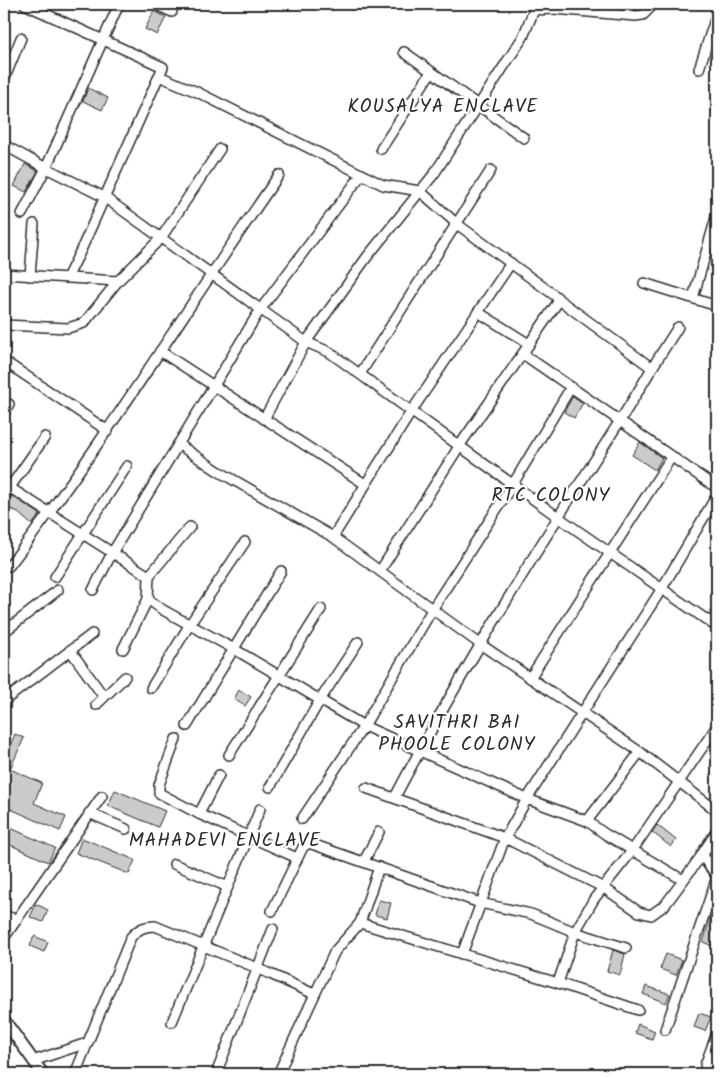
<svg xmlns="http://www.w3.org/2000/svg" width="721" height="1078" font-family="Kalam,sans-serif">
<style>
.building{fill:#cbcbcb;stroke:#2b2b2b}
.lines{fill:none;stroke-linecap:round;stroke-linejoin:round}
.minor-casing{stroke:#2b2b2b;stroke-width:12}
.tertiary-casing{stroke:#2b2b2b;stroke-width:14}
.minor{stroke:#fff;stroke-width:9}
.tertiary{stroke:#fff;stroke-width:10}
.labels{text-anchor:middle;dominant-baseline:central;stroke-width:4.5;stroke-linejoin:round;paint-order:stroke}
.neighbourhood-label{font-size:19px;letter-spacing:1px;fill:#2b2b2b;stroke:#fff}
</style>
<rect width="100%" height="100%" fill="#fff"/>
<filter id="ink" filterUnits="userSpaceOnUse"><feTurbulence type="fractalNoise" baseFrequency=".02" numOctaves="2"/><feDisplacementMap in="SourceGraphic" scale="10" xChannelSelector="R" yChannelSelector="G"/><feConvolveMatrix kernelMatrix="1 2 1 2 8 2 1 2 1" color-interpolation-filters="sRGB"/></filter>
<g filter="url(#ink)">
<g class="building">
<path d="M 154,11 L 166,17 L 157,35 L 145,29 Z"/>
<path d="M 88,88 L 108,98 L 102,110 L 83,101 Z"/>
<path d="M 25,164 L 38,171 L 26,192 L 14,186 Z"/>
<path d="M 573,396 L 583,403 L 574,418 L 564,412 Z"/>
<path d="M 640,442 L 662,458 L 655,470 L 632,455 Z"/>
<path d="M 12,496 L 40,514 L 32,525 L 16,511 L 4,507 Z"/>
<path d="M 239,690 L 251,697 L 245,706 L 234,699 Z"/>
<path d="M 15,734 L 24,738 L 10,769 L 42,783 L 34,803 L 66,817 L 60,831 L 4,806 L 4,759 Z"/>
<path d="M 115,790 L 165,811 L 158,827 L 108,806 Z"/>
<path d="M 4,825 L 55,848 L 48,862 L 4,842 Z"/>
<path d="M 657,825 L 676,840 L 671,847 L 652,832 Z"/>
<path d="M 82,838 L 135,860 L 129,874 L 76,853 Z"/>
<path d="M 379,900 L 391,903 L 387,918 L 375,915 Z"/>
<path d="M 716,900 L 717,900 L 717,948 L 703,942 Z"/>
<path d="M 36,904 L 48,910 L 43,922 L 30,917 Z"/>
<path d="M 34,936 L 48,942 L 44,952 L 30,946 Z"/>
<path d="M 613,950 L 625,954 L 620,975 L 607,971 Z"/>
<path d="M 666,954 L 682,960 L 676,975 L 660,969 Z"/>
<path d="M 646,986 L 670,994 L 666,1003 L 643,994 Z"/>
<path d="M 699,1013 L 711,1017 L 705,1031 L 694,1027 Z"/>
<path d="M 638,1024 L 655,1031 L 652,1039 L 635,1033 Z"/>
</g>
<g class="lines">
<defs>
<g id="minor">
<path d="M 24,4 L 163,67 L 81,250 L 67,278"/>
<path d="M 154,4 L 172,12"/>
<path d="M 404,52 L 524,138"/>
<path d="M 699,69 L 717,13"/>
<path d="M 159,76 L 197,92 L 383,185 L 420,191 L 457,224 L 557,297 L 558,302 L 460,445 L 380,571"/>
<path d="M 4,80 L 21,38"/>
<path d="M 4,145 L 46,168 L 119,4"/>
<path d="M 381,149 L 431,72"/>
<path d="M 22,214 L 46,168 L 104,197 L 306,342 L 329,352 L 558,517 L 717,627"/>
<path d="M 4,274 L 118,281"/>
<path d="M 30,276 L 34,224"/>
<path d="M 644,283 L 717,306"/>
<path d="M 693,298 L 717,214"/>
<path d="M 478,312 L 529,344"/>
<path d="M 4,325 L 68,328 L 84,323 L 118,281 L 161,238 L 220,149"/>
<path d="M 160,351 L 365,484"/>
<path d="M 523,354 L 717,488"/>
<path d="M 4,361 L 108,431"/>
<path d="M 652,368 L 678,327"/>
<path d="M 360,374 L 491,170"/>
<path d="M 4,412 L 9,404"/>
<path d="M 264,419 L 306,342 L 367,257 L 434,174 L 523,37 L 534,10 L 554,9 L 635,16 L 643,15 L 654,4"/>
<path d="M 178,444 L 218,471 L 333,537 L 480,644 L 640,752 L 717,811"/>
<path d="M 4,484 L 149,576"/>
<path d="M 4,496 L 45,437"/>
<path d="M 190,527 L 149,576 L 148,599 L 163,610 L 234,649 L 364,726 L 527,799 L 587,821 L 605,834 L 683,880"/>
<path d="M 333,537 L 411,412 L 511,263"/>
<path d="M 9,566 C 106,441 188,305 279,175"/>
<path d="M 55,577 L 127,466"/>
<path d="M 93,590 L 112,553 L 260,310 L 362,174"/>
<path d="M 711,623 L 717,614"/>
<path d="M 4,632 L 58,590"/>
<path d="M 123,649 L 148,599"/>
<path d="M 70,650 L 104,697"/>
<path d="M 530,678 L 672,456"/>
<path d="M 151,688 L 190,624 L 245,542"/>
<path d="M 4,701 L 92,634"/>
<path d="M 96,705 L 125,677"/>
<path d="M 187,726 L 281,571"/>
<path d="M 176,739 L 159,785 L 159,793 L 199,814 L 297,858"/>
<path d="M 229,755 L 321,609"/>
<path d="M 270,787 L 320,700 L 358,642"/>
<path d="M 366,788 L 505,838 L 527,799 L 661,590 L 717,495"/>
<path d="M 395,797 C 445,702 500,610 557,519 C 589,468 622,420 652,368 L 558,299"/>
<path d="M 89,813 L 126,829"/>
<path d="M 199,814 L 219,775"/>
<path d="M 302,819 L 364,726 L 433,608 L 513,484 L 571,387"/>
<path d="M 587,821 L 640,752"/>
<path d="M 364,861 L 379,832"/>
<path d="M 174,864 L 228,887"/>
<path d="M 272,911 L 303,847 L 309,843 L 480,903 L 531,914 L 575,932 L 626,948"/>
<path d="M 4,915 L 17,920"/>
<path d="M 360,923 L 558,983 L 638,1010"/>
<path d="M 4,938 L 102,796"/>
<path d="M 462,954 L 505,838 L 604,888 L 639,912 L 651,915 L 665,905 L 702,855"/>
<path d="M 558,983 L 575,932 L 594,899 L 632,851 L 717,726"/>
<path d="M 172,1022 L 260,809"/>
<path d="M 665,1030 L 717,877"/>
<path d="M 33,1061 L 87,1043"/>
<path d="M 705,1065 L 717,1033"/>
<path d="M 75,1074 L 131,937 C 138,929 144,926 155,926 L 257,968 L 314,994"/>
<path d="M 216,1074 L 273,929"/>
<path d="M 278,1074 L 335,951 L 360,923 L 379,867"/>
</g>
<g id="tertiary">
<path d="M 717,832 L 702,855 L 717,875"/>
<path d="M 4,1020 L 43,1074"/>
</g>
</defs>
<use href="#minor" class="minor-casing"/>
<use href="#tertiary" class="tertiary-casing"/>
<use href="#minor" class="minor"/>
<use href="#tertiary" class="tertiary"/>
</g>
</g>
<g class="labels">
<g class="neighbourhood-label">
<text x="443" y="107">KOUSALYA ENCLAVE</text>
<text x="551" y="496">RTC COLONY</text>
<text x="457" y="723">SAVITHRI BAI<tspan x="457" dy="22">PHOOLE COLONY</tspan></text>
<text x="225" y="841">MAHADEVI ENCLAVE</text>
</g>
</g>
<rect width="721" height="1078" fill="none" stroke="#fff" stroke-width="20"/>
<rect x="10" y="10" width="701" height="1058" fill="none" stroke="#2b2b2b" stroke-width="2" filter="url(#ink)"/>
</svg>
